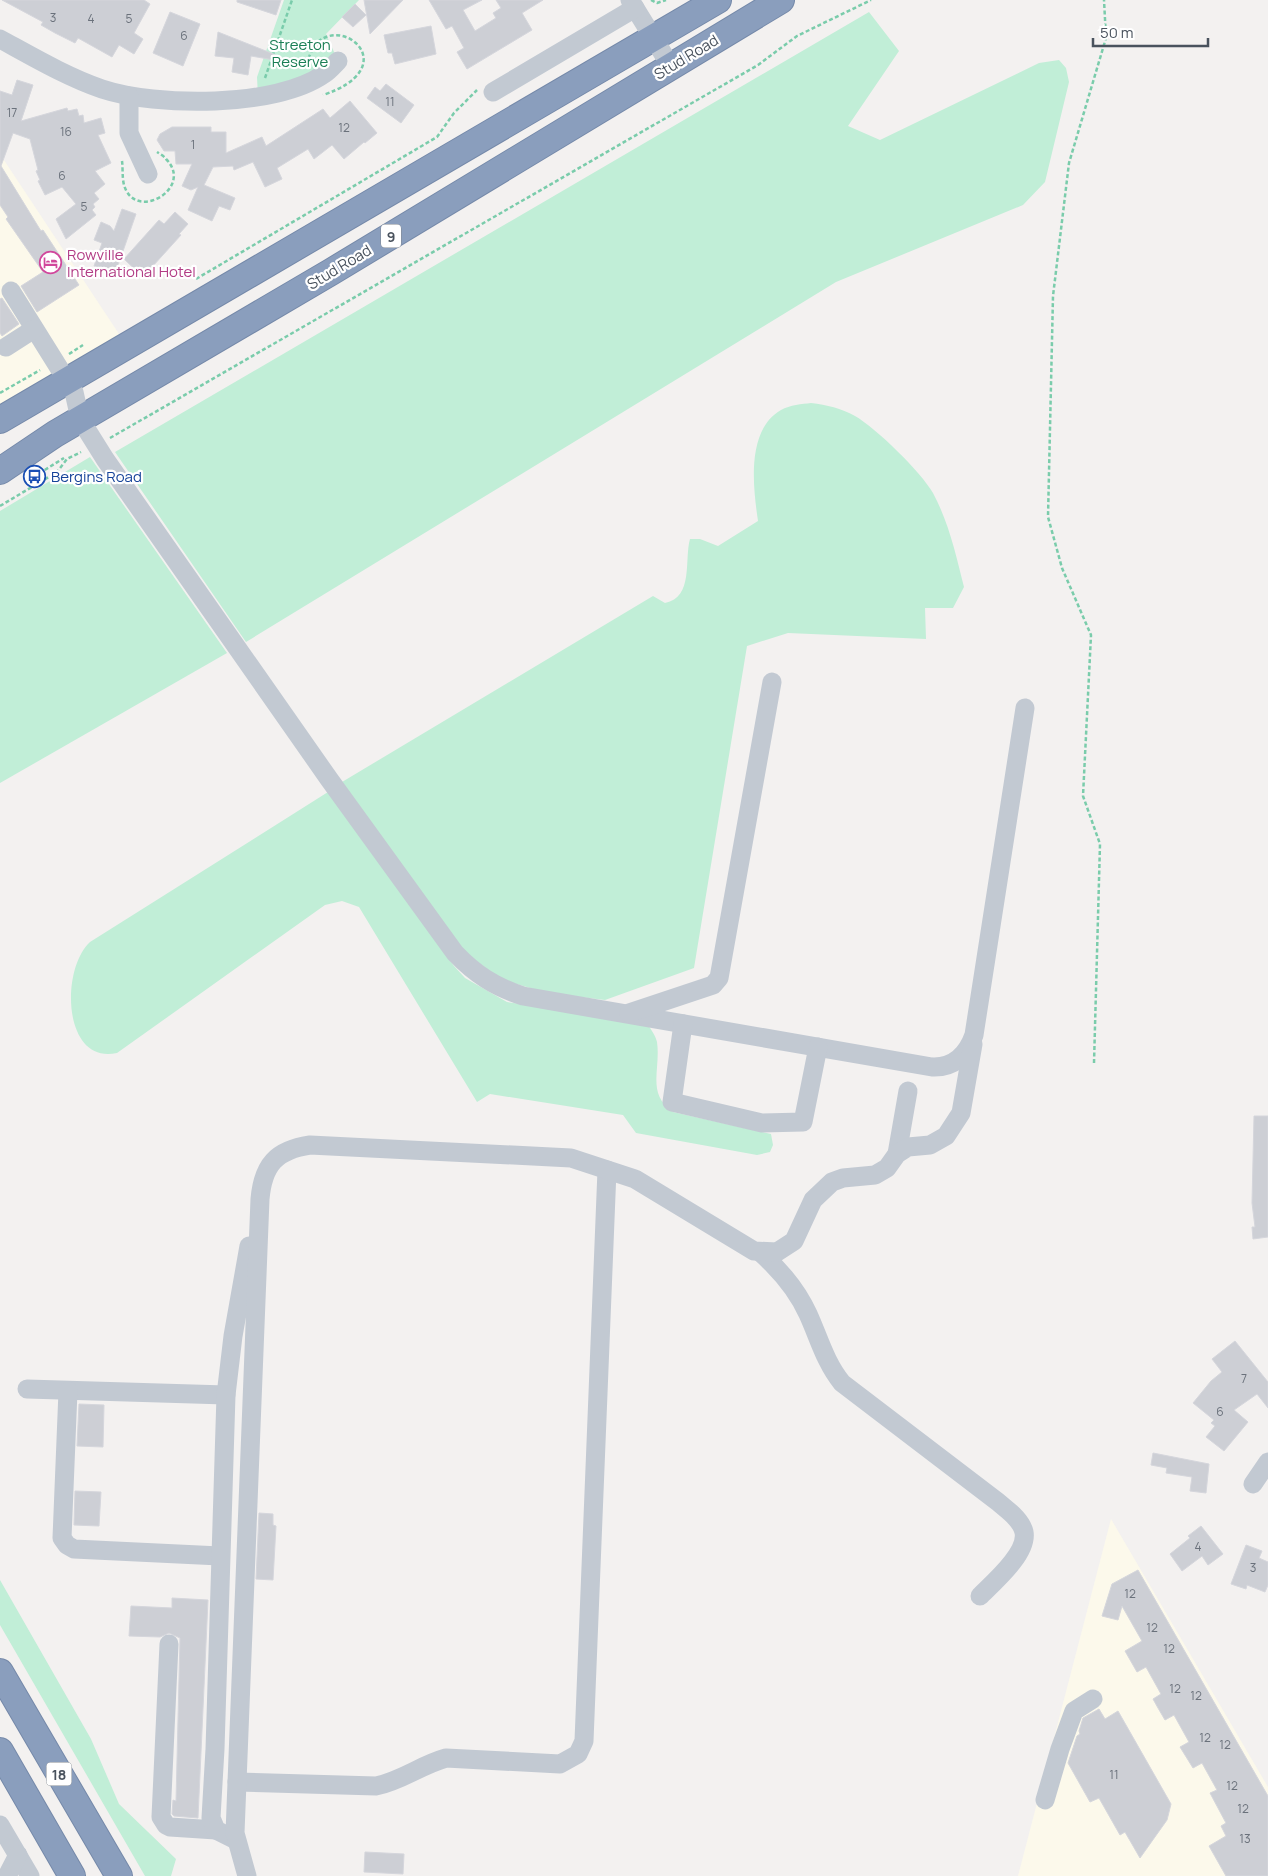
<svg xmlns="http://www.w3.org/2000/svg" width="1268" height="1876" font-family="Manrope,sans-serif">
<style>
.commercial{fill:#fcf9eb}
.green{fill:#c1eed7}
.building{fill:#cdcfd5;stroke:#d5d6dc}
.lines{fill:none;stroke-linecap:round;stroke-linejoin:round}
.highway-casing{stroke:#7589a9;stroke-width:28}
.path{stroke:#7accab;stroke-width:2.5;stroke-dasharray:4 2.5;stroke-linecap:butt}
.minor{stroke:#c2c9d2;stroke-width:19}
.highway{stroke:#8a9ebd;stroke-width:26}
.labels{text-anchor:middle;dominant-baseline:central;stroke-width:4.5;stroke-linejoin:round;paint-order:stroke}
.number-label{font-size:12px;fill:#6a717b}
.shield{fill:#fff;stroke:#80868e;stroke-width:1}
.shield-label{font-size:14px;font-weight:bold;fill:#49525d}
.park-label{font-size:15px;fill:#1a7e55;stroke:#fff}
.street-label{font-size:15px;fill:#49525d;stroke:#fff}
.hotel-label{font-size:15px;fill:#b23c85;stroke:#fff;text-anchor:start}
.transit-label{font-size:15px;fill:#164399;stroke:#fff;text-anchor:start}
</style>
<rect width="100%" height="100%" fill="#f3f1f0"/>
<g class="commercial">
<path d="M 0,154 L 127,346 L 0,420 Z"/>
<path d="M 1111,1519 L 1268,1787 L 1268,1876 L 1018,1876 Z"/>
</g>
<g class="green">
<path d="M 284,0 L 359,0 L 326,34 L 338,61 L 258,97 L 257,77 Z"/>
<path d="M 869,12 L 899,51 L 848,126 L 880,140 L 1039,63 L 1059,60 L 1066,68 L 1069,82 L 1045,182 L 1023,205 L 836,282 L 246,642 L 115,452 Z"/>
<path d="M 811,403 C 827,405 841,408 855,416 C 876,428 921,472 933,493 C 949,523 956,555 964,587 L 953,608 L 925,608 L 926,639 L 788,633 L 747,646 L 694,968 L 605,1000 L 547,993 L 500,979 L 462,950 L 342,782 L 653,596 L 665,603 C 694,597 684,560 690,539 L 700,539 L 718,546 L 758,521 C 753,487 746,430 781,410 C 790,405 802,404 811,403 Z"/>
<path d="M 90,457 L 227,653 L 0,783 L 0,511 Z"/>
<path d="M 328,792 L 454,966 L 465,978 L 507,1002 L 645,1021 C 650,1028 655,1034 657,1042 C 661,1069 646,1094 673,1112 L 771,1134 L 773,1145 L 770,1152 L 757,1155 L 636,1133 L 623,1115 L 490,1094 L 477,1102 L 359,907 L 342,901 L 325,905 L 117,1053 C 63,1065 60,970 90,942 Z"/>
<path d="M 0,1580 L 91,1739 L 119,1804 L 176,1859 L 171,1876 L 145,1876 L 0,1625 Z"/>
</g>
<g class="building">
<path d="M 2,0 L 144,0 L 150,4 L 134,33 L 143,39 L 134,54 L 119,45 L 112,57 L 78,38 L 75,43 L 55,33 L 41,25 L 43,22 Z"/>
<path d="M 237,0 L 281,0 L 276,15 L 237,2 Z"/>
<path d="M 364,0 L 403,0 L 370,34 Z"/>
<path d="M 429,0 L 482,0 L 463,10 L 475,31 L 496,18 L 493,13 L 501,8 L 496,0 L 543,0 L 522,13 L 532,30 L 467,69 L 457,52 L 464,48 L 452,26 L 446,29 Z"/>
<path d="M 355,4 L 366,15 L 353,27 L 342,17 Z"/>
<path d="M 170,12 L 200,24 L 183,66 L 153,53 Z"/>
<path d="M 431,26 L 436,54 L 395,64 L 392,53 L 388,53 L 384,35 Z"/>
<path d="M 218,32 L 276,55 L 274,60 L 251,56 L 248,75 L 232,72 L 234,58 L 215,56 Z"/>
<path d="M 17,80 L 33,85 L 21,121 L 67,108 L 68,111 L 77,109 L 79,116 L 83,115 L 84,123 L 101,118 L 105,133 L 98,135 L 111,163 L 95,171 L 105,184 L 94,193 L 99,199 L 93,204 L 95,207 L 92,210 L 96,215 L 66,239 L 56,219 L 76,204 L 62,187 L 45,195 L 38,181 L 40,180 L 36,171 L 38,170 L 30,139 L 13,133 L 1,166 L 41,231 L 43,230 L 79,285 L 37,312 L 21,286 L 43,272 L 6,219 L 8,217 L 0,205 L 0,91 L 12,95 Z"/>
<path d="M 386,84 L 414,105 L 401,123 L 367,98 L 375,87 L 380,91 Z"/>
<path d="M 350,101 L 377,133 L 365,143 L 364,142 L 344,159 L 332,145 L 314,159 L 308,149 L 277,168 L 282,179 L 265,187 L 253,162 L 234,170 L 233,166 L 213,167 L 204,185 L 235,198 L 230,210 L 219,206 L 212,221 L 188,210 L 198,187 L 191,190 L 182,186 L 192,164 L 176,164 L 175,151 L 164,151 L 157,140 L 160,134 L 172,127 L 211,127 L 211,132 L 226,132 L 226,153 L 262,137 L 266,146 L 323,109 L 330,118 Z"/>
<path d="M 122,209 L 136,214 L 115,274 L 94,266 L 102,243 L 94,240 L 101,222 L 110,226 L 114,231 Z"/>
<path d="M 175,212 L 188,224 L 179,234 L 181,235 L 143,277 L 124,259 L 159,220 L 164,224 Z"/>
<path d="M 2,298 L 19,324 L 2,336 L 0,333 L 0,299 Z"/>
<path d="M 1254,1116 L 1268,1116 L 1268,1237 L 1253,1239 L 1252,1227 L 1255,1227 L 1252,1203 Z"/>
<path d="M 1235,1341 L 1268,1382 L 1268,1408 L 1257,1394 L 1234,1410 L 1248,1422 L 1224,1451 L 1206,1437 L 1215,1426 L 1211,1423 L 1214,1420 L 1193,1403 L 1211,1381 L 1222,1372 L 1212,1359 Z"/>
<path d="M 79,1404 L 104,1405 L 103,1447 L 77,1446 Z"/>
<path d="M 1153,1453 L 1209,1464 L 1206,1493 L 1190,1491 L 1192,1477 L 1166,1473 L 1167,1468 L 1151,1465 Z"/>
<path d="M 75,1491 L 101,1492 L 99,1526 L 74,1525 Z"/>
<path d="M 259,1513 L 273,1514 L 273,1525 L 276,1526 L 273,1580 L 256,1579 Z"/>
<path d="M 1201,1526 L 1223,1554 L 1208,1565 L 1202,1556 L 1182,1571 L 1170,1554 L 1190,1538 L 1188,1536 Z"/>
<path d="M 1246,1545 L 1262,1551 L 1259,1558 L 1268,1562 L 1268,1585 L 1265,1592 L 1247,1585 L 1246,1589 L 1231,1584 Z"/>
<path d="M 1138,1570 L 1268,1796 L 1268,1876 L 1226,1876 L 1209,1846 L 1226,1836 L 1221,1826 L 1226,1823 L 1210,1793 L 1217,1790 L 1202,1763 L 1193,1768 L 1180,1747 L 1189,1742 L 1174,1715 L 1165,1720 L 1158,1708 L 1153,1699 L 1161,1694 L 1146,1667 L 1137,1672 L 1125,1651 L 1142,1641 L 1122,1606 L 1118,1620 L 1102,1616 L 1112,1584 Z"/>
<path d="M 172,1598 L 208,1600 L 198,1818 L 174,1816 L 172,1814 L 173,1800 L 176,1801 L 180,1638 L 169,1633 L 160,1637 L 129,1636 L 131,1606 L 172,1608 Z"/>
<path d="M 1099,1709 L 1105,1719 L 1118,1711 L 1171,1804 L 1167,1820 L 1140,1858 L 1125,1832 L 1120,1835 L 1099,1798 L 1090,1802 L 1068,1763 L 1077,1736 L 1080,1734 L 1079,1731 L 1083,1718 Z"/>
<path d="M 365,1852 L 404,1854 L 403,1874 L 364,1872 Z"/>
</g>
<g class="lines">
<defs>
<g id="highway">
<path d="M 0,420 L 718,0"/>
<path d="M 0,471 L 55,434 L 331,272 L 781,0"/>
<path d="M 0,1672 L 119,1876"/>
<path d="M 0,1751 L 72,1876"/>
</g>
</defs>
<use href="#highway" class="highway-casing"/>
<g class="path">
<path d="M 651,0 L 657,3 L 666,0"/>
<path d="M 305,64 C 310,57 312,47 319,41 C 348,18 401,69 323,95"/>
<path d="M 265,78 L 292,0"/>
<path d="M 122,161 C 123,168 122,177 124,185 C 135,223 195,188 166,159 C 164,156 160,154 157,152"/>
<path d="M 196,279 L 437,137 L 454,113 L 477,90"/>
<path d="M 69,354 L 83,345"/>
<path d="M 0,393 L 40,370"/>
<path d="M 110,438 L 758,65 L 797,36 L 871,0"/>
<path d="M 39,483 L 35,476 L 64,458"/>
<path d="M 0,506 L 57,472 L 67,459 L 81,452"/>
<path d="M 1094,1063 L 1100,844 L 1083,796 L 1091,635 L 1062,568 L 1048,517 L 1053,296 L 1069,163 L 1106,38 L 1104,0"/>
</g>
<g class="minor">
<path d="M 630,0 L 670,65"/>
<path d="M 0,39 C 33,57 67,77 102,89 C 156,107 276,108 324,74 C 329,71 334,65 338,61"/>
<path d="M 493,92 L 635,8"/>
<path d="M 129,96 L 129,133 L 148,174"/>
<path d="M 11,291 L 74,392 L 80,419 L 105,459 L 329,779 L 455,953 C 475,974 495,987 523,996 L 932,1067 C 954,1068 967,1055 974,1035 L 1025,708"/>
<path d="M 6,347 L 34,329"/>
<path d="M 629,1013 L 713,985 L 719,978 L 772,682"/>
<path d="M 683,1024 L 672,1102 L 762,1123 L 803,1122 L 818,1047"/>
<path d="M 897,1154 L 908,1091"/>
<path d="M 761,1253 C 780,1270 797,1290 808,1314 C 819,1338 825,1362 842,1383 L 998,1502 C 1007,1510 1021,1519 1024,1532 C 1028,1553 994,1582 980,1596"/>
<path d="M 27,1389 L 226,1395"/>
<path d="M 68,1391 L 62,1538 L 67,1545 L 74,1549 L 220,1556"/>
<path d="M 1253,1484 L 1268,1462"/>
<path d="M 169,1644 L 161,1817 L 166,1825 L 170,1827 L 216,1830"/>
<path d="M 237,1782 L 376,1786 C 401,1781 421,1765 446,1758 L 560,1764 L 578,1754 L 584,1741 L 607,1170"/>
<path d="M 1045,1800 L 1060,1749 L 1074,1711 L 1093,1699"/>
<path d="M 0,1825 L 30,1876"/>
<path d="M 236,1840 L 216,1830 L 211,1818 L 215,1749 L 226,1395 L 233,1336 L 249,1246"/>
<path d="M 7,1876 L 18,1855"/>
<path d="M 247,1876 L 235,1833 L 260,1199 C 263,1165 276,1150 310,1145 L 571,1158 L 635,1179 L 754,1251 L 777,1252 L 794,1241 L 813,1200 L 832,1182 L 843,1178 L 875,1175 L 887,1168 L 897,1154 L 908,1147 L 930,1145 L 946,1136 L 961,1113 L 973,1044"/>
</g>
<use href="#highway" class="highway"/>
</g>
<defs>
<symbol id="hotel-ring" viewBox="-11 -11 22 22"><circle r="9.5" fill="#fff" stroke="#d1479c" stroke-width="1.5"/><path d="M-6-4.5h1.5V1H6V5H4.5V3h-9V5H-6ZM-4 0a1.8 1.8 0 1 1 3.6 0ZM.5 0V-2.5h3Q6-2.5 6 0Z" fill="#d1479c"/></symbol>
<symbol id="bus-ring" viewBox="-11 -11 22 22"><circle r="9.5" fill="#fff" stroke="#1a4fb4" stroke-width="1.5"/><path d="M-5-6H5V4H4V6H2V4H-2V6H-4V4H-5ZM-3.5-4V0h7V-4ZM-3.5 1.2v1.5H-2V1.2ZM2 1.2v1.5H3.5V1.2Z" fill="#1a4fb4"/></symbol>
</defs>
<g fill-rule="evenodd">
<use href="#hotel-ring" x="38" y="250" width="25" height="25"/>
<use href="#bus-ring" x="22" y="464" width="25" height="25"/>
</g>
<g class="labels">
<g class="number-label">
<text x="53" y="17">3</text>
<text x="91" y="18">4</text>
<text x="129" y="18">5</text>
<text x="184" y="35">6</text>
<text x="390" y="101">11</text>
<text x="12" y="112">17</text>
<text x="344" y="127">12</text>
<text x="66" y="131">16</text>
<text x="193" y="144">1</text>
<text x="62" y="175">6</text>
<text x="84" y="206">5</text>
<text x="1244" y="1378">7</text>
<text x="1220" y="1411">6</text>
<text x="1198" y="1546">4</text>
<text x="1253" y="1567">3</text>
<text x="1130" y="1593">12</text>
<text x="1152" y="1627">12</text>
<text x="1169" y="1648">12</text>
<text x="1175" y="1688">12</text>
<text x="1196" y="1695">12</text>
<text x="1205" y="1737">12</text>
<text x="1225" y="1744">12</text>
<text x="1114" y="1774">11</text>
<text x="1232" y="1785">12</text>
<text x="1243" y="1808">12</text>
<text x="1245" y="1838">13</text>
</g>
<g class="shield">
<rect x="381" y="224.5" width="20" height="23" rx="4"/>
<rect x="46.5" y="1762.5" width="25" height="23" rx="4"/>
</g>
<g class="shield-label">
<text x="391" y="236">9</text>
<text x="59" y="1774">18</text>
</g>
<g class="park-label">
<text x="300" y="44">Streeton<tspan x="300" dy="17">Reserve</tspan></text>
</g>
<g class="street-label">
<text transform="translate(686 57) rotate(-31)">Stud Road</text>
<text transform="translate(339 267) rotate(-31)">Stud Road</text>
</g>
<g class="hotel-label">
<text x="67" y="254">Rowville<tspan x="67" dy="17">International Hotel</tspan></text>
</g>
<g class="transit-label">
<text x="51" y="476">Bergins Road</text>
</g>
</g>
<path d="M1093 38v8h115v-8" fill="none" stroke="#49525d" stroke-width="2.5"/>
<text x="1100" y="38" font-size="15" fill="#49525d" stroke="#ffffff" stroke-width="4" paint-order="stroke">50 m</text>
</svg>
